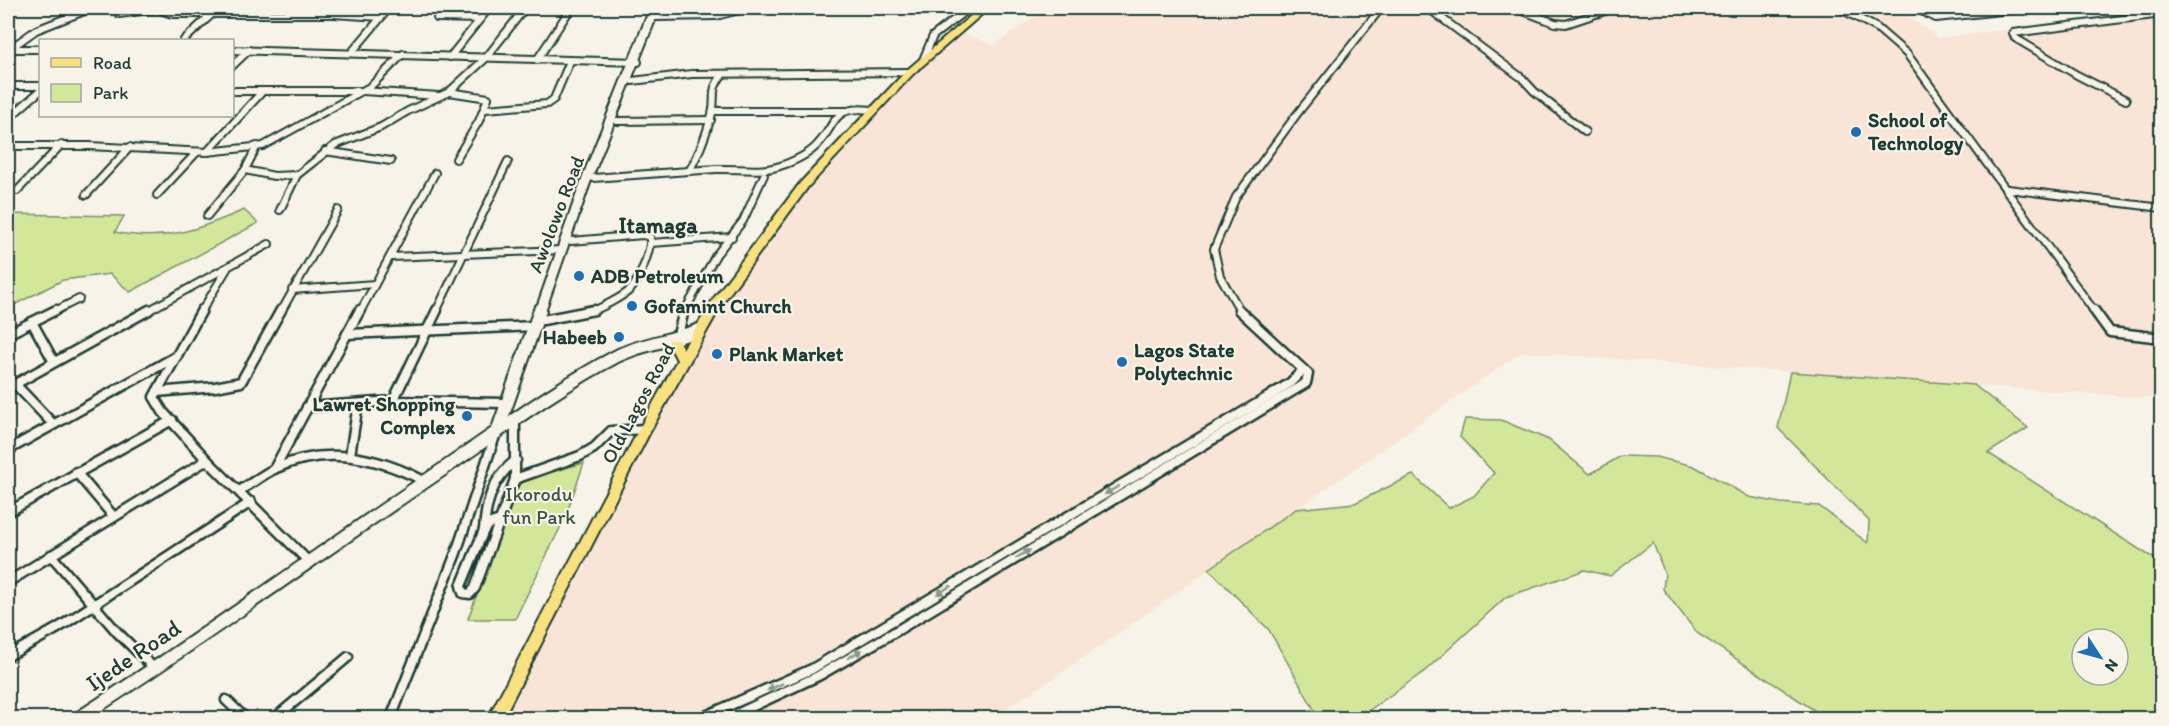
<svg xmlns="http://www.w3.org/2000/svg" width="2169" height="726" font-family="Itim,sans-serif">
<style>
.built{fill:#f8e5d7}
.green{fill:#d3e79b;stroke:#799268;stroke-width:1.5;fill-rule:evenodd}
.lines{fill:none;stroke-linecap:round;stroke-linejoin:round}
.minor-far1-casing{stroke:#1f3d34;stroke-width:10}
.minor-casing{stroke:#1f3d34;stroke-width:13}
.secondary-far1-casing{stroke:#1f3d34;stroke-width:13}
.secondary-casing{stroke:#1f3d34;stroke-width:16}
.primary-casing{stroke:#1f3d34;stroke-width:4}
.minor-far1{stroke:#f7f3e8;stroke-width:6}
.minor{stroke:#f7f3e8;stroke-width:8}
.secondary-far1{stroke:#f7f3e8;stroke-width:9}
.secondary{stroke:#f7f3e8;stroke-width:12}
.primary{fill:#f9e181;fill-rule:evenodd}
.oneway{fill:#8b988e}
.poi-dot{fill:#1f6fb2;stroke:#f7f3e8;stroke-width:2}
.labels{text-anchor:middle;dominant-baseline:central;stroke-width:4.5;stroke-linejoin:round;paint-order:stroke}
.poi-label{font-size:20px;font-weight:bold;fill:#1f3d34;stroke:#f7f3e8;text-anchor:start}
.street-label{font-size:20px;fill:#1f3d34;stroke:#f7f3e8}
.park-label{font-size:20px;fill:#3a5643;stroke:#f7f3e8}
.quarter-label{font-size:22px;font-weight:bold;fill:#1f3d34;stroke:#f7f3e8}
.near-street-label{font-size:24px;fill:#1f3d34;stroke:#f7f3e8}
</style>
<rect width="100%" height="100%" fill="#f7f3e8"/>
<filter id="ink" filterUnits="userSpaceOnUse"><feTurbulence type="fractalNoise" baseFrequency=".0167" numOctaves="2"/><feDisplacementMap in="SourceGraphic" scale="12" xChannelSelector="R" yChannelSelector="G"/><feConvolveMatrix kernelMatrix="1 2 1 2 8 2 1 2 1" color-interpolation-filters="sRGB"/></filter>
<g filter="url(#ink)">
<path class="built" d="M 1047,8 L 1897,8 L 1938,38 L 2161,11 L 2161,399 L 1522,352 L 1054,678 L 991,718 L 505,718 L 659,417 L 707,330 L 755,252 L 832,159 L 917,69 L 961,33 L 994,45 Z"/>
<g class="green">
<path d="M 244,210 L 258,223 L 130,292 L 110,274 L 63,280 L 8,308 L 8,214 L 124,216 L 115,232 C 164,243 200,229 244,210 Z"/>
<path d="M 1790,372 L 1974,385 L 2028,428 L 1988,453 L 2161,563 L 2161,718 L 1826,718 L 1697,633 L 1663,589 L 1665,574 L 1653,543 L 1610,576 L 1585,570 L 1506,597 L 1425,671 L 1358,718 L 1319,718 L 1269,630 L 1209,569 L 1296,509 L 1355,503 L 1413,475 L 1449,508 L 1474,496 L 1494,473 L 1460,437 L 1465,419 L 1501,420 L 1549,440 L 1590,474 L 1621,456 L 1656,457 L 1694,466 L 1749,497 L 1781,503 L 1819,506 L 1868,543 L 1869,521 L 1778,428 ZM 2082,639 L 2118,639 L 2118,675 L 2082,675 Z"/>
<path d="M 584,463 L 565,518 L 515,619 L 468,619 L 517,481 Z"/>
</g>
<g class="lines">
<defs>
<g id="minor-far1">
<path d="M 442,8 L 437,18 L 480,19"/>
<path d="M 1428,8 L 1522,78 L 1534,91 L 1585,132"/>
<path d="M 1515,8 L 1555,23 L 1566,24 L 1614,8"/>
<path d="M 1839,8 L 1877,28 L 1907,54 L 2095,312"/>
<path d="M 1915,8 L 1936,18 L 2029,8"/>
<path d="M 2110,8 L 2134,11 L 2142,8"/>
<path d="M 8,10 L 10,8"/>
<path d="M 160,10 L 172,14 L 333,14 L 381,17"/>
<path d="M 119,14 L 164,8"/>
<path d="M 656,17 L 716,16 L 747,8"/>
<path d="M 184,40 L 212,14"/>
<path d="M 9,49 L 40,49"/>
<path d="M 8,50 L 36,30 L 92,8"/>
<path d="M 232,50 L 638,62"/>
<path d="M 352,52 L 389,8"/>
<path d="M 450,57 L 489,8"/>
<path d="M 537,60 L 571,8"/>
<path d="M 923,60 L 933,36 L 969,8"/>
<path d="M 232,66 L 249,50"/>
<path d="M 632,81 L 692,74 L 910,72"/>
<path d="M 8,86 L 40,86"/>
<path d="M 232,91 L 363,91 L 439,96"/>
<path d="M 449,92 L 488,98 L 479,121 L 456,159"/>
<path d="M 2126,100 L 2077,75 L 2015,38 L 2013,33 L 2162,14"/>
<path d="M 485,109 L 547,104 L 554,99 L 570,61"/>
<path d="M 713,111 L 845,111"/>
<path d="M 8,119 L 40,91"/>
<path d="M 617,121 L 711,120"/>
<path d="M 8,146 L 89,146 L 207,152 L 263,146 L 371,86 L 403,54"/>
<path d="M 257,146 L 245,170 L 274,176 L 297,175 L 335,145 L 381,127 L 408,111 L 449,92 L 486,58 L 525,8"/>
<path d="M 325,151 L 391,161"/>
<path d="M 207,152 L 261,93"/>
<path d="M 689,171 C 700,153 706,135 712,114 C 717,94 708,93 723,74"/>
<path d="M 593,178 C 634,175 675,172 716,169 C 737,168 760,173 780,166 C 790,163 805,156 813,149 C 837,129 828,104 872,110"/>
<path d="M 2008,189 L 2162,208"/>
<path d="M 17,191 L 61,145"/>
<path d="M 86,195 L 130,147"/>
<path d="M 157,195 L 197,152"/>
<path d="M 280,210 L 297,175"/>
<path d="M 207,216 L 245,170"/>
<path d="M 571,241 L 643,235 L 650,237 C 652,248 639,281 631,289 C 624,296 598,310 589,312"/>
<path d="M 651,243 L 732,237"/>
<path d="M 391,257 L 561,250"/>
<path d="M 292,290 L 375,284"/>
<path d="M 53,312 L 79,299"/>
<path d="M 146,312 L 269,244"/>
<path d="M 201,312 L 227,269"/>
<path d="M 281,312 L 338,210"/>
<path d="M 360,312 L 435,173"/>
<path d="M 436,312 L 508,161"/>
<path d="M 684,312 L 716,255 L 743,221 L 764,175"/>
<path d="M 1241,312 L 1220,276 L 1214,249 L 1236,197 L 1297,114 L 1381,8"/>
</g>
<g id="minor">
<path d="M 202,310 L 154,397 L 163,412 L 207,460 L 308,561"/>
<path d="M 2094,310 L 2110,332 L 2162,338"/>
<path d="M 543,320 L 594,310"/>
<path d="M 32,322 L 54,362"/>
<path d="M 8,334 L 56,310"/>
<path d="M 347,334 L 534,326"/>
<path d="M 677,339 L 684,310"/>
<path d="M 15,384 L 53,424"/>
<path d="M 8,388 L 149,310"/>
<path d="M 157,392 L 215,387 L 241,382 L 281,310"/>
<path d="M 393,401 L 437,310"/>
<path d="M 307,407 L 393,401 L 505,403"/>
<path d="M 8,450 L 177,356"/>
<path d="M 350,455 L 358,404"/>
<path d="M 274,469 L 360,310"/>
<path d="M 76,472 L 114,517"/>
<path d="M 515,479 L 580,456 L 594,448 L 611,431 L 645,429"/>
<path d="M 239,491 C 251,484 262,475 274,469 C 325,445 376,456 424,481"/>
<path d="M 8,512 L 172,420"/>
<path d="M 500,520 L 475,588 L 470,594 L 463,593 L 461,586 L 484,530 L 491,523 Z"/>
<path d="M 500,520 L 515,479 L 515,423"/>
<path d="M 484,530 C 486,501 493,478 516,460"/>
<path d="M 51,555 L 117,632 L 155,669"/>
<path d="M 8,582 L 207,460"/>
<path d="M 8,656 L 58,628 L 251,502"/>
<path d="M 226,700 L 245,718"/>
<path d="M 275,718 L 348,657"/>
<path d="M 391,718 L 456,553 L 495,436"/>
<path d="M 701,718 L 812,669 L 1268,397 L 1290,383 L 1303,370"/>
<path d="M 728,718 L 818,676 L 898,630 L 1306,383 L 1308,374 L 1239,310"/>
</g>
<path id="secondary-far1" d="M 540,312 L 587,178 L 655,8"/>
<g id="secondary">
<path d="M 497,432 L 540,310"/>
<path d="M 79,718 C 202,639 321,552 442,470 C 499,431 556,388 617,356 C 643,343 672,341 699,330"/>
</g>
<path id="primary" d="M 980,8 L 989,8 L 913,74 L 808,187 L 722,304 L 651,430 L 503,718 L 488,718 L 639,429 L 677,360 L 668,343 L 670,340 L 678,340 L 683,349 L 714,298 L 800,183 L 907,70 Z"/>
</defs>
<use href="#minor-far1" class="minor-far1-casing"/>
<use href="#minor" class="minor-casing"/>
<use href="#secondary-far1" class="secondary-far1-casing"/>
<use href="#secondary" class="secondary-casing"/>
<use href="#primary" class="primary-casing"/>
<use href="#minor-far1" class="minor-far1"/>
<use href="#minor" class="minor"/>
<use href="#secondary-far1" class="secondary-far1"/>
<use href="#secondary" class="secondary"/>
<use href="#primary" class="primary"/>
</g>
<defs><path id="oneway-solid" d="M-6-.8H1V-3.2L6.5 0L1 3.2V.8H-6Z" transform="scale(1.5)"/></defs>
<g class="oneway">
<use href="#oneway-solid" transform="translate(1112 490) rotate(150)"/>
<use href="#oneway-solid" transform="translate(1023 554) rotate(-30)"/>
<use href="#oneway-solid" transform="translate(944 590) rotate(149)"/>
<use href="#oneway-solid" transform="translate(855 654) rotate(-30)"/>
<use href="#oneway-solid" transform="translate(775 687) rotate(155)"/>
</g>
</g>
<g class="poi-dot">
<circle cx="1856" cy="132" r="6"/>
<circle cx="579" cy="276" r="6"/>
<circle cx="632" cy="306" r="6"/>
<circle cx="619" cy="337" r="6"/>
<circle cx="717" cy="354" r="6"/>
<circle cx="1122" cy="362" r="6"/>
<circle cx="467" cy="416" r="6"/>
</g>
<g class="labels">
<g class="poi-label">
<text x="1868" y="120">School of<tspan x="1868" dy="23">Technology</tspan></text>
<text x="591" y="276">ADB Petroleum</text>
<text x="644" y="306">Gofamint Church</text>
<text x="607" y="337" text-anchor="end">Habeeb</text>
<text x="1134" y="350">Lagos State<tspan x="1134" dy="23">Polytechnic</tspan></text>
<text x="729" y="354">Plank Market</text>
<text x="455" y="404" text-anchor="end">Lawret Shopping<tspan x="455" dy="23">Complex</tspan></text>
</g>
<g class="street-label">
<text transform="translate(556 214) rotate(-69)">Awolowo Road</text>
<text transform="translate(638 403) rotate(-62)">Old Lagos Road</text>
</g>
<g class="park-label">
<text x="539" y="494">Ikorodu<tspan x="539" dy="23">fun Park</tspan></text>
</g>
<g class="quarter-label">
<text x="658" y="225">Itamaga</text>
</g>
<g class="near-street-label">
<text transform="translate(133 655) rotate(-34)">Ijede Road</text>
</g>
</g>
<rect width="2169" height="726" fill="none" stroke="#f7f3e8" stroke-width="30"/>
<rect x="15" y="15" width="2139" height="696" fill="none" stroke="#1f3d34" stroke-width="2" filter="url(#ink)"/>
<rect x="39" y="39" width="195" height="78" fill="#f7f3e8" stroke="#a1aaa0" stroke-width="1.5"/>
<rect x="51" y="58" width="30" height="9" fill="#f9e181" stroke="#a1aaa0" stroke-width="1.5"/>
<text x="93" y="69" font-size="18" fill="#1f3d34">Road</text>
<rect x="51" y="84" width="30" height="18" fill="#d3e79b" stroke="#a1aaa0" stroke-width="1.5"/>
<text x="93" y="99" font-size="18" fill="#1f3d34">Park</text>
<g transform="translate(2100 657) rotate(126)"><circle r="28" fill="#f7f3e8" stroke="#a1aaa0" stroke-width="1.5"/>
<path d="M0-4.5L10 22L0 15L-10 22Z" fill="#1f6fb2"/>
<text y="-9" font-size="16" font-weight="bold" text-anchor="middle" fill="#1f3d34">N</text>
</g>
</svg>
